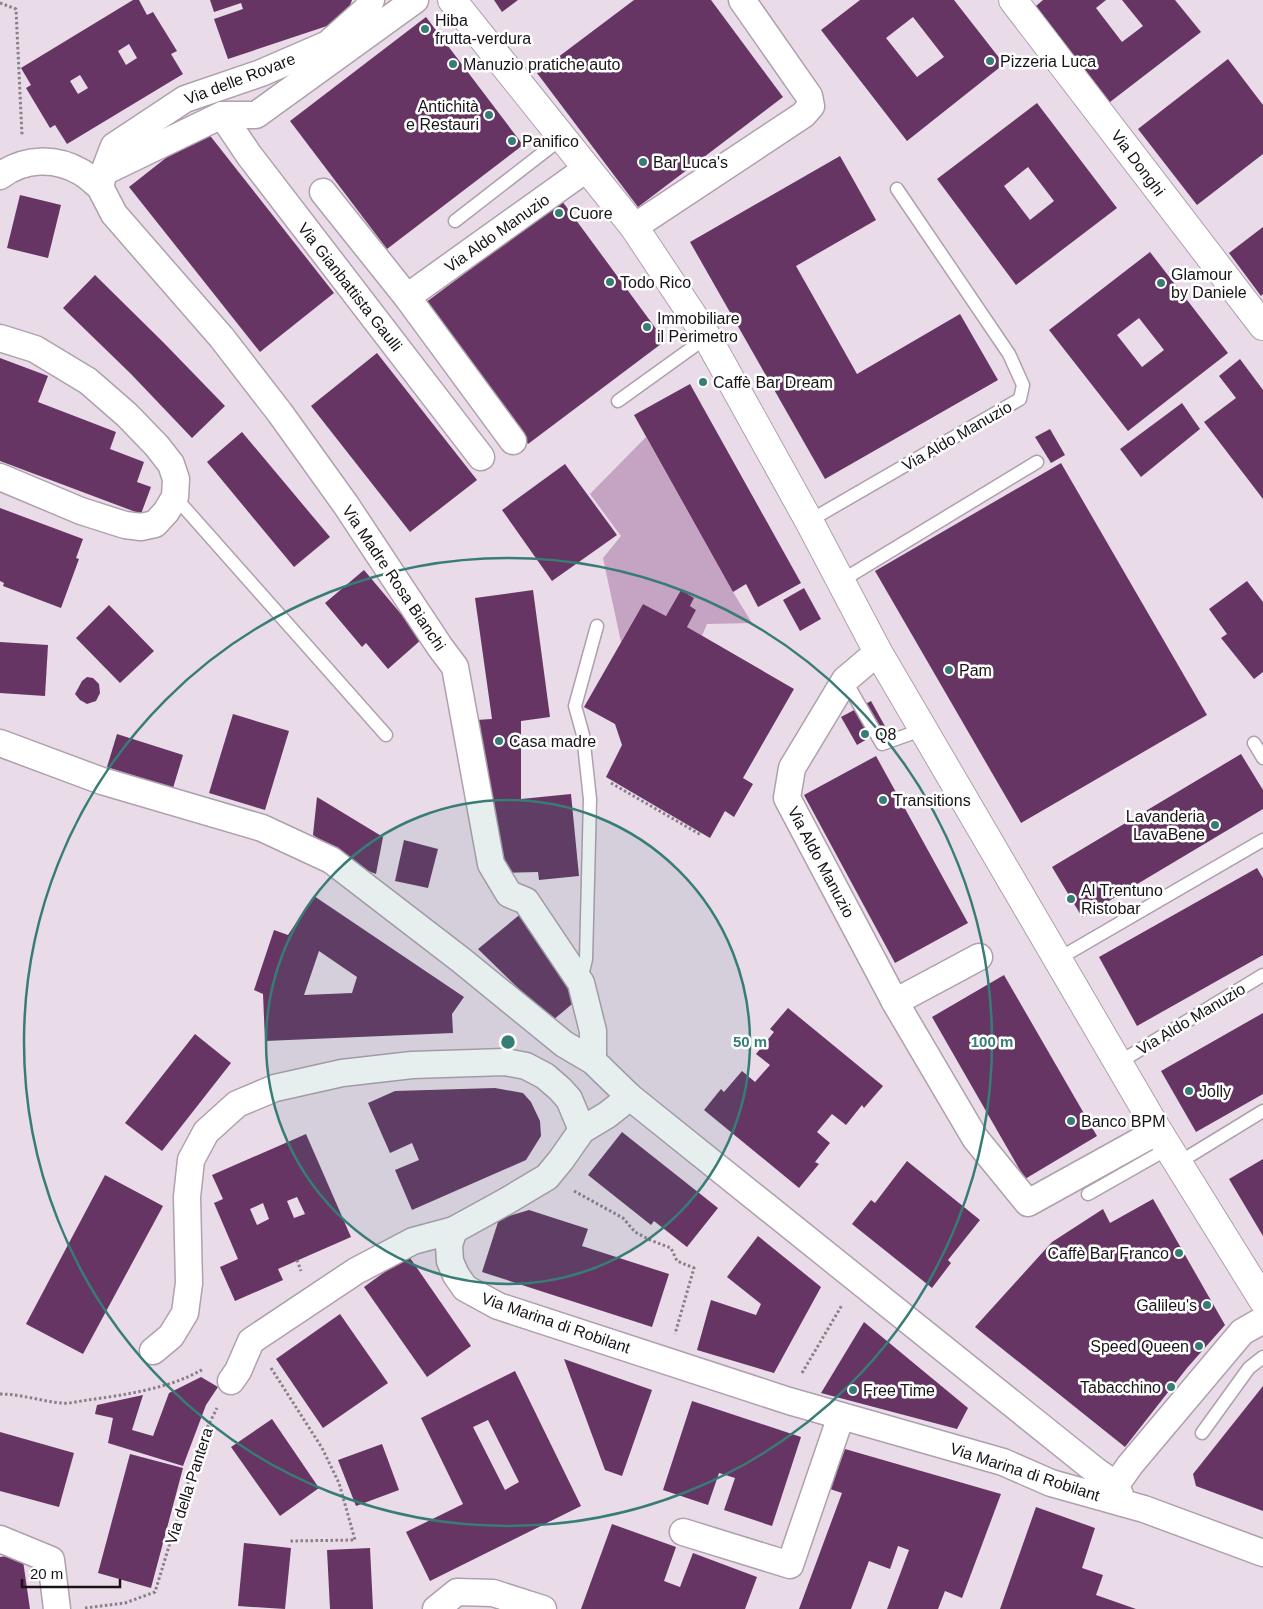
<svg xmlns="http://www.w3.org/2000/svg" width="1263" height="1609" font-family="Helvetica,sans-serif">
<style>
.green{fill:#c5a3c2}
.building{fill:#663564;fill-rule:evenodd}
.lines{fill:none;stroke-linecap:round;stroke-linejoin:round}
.lane-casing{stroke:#aea0ad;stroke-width:15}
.street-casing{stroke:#aea0ad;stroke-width:29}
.secondary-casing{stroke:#aea0ad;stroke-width:30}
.path{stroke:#897f88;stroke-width:3;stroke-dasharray:2.5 2.5;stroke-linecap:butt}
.lane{stroke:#fff;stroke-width:12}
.street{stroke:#fff;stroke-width:26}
.secondary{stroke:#fff;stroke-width:28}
.ring{fill:none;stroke:#377d76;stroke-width:2.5}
.poi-dot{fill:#377d76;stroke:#fff;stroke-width:2}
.labels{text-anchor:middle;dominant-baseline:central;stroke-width:5;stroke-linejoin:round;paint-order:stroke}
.poi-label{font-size:16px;fill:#181317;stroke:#fff;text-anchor:start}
.street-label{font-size:16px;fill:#181317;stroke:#fff}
.centre{fill:#377d76;stroke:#fff;stroke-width:2.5}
.ring-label{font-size:15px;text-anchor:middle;font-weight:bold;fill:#377d76;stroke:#fff;stroke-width:5;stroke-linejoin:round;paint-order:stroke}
</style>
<rect width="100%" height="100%" fill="#eadbe9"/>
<path class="green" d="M 646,437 L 733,592 L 752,623 L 707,624 L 702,636 L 687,627 L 696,610 L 690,606 L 694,598 L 681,590 L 666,616 L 643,604 L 621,642 L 603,558 L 621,536 L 590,494 Z"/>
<g class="building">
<path d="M 133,0 L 139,0 L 147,15 L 153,12 L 177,51 L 171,54 L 183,74 L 67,144 L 55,125 L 50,128 L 26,88 L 31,85 L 21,68 ZM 129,44 L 137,58 L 126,65 L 118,51 ZM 80,75 L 88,88 L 78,94 L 70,81 Z"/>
<path d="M 210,0 L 352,0 L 347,14 L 327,26 L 228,59 L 214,19 L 243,9 L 241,3 L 214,12 Z"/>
<path d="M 494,0 L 518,0 L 502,12 Z"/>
<path d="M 634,0 L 711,0 L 783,97 L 638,207 L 537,73 Z"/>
<path d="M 860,0 L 954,0 L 1004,64 L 907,141 L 821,30 ZM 913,17 L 944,57 L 917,77 L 886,38 Z"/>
<path d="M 1043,0 L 1106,0 L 1096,8 L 1122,42 L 1143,26 L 1122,0 L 1175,0 L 1201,32 L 1110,102 L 1036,6 Z"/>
<path d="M 426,17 L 523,145 L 387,249 L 290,121 Z"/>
<path d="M 1228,59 L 1263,105 L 1263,154 L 1197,205 L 1138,129 Z"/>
<path d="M 1037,103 L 1117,208 L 1016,285 L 937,179 ZM 1028,167 L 1054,201 L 1030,220 L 1004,186 Z"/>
<path d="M 204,128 L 334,293 L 260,352 L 129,187 Z"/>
<path d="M 840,156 L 876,220 L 796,266 L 857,374 L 960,314 L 998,380 L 825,479 L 690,242 Z"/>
<path d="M 20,195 L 61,205 L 48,258 L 7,248 Z"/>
<path d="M 562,201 L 665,341 L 528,444 L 425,303 Z"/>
<path d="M 1263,227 L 1263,294 L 1261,296 L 1229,253 Z"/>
<path d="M 1150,252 L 1228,353 L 1128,431 L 1049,330 ZM 1139,318 L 1164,350 L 1142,367 L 1117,335 Z"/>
<path d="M 95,275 L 163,342 L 225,406 L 192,438 L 131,374 L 63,308 Z"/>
<path d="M 377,353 L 477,480 L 410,532 L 311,406 Z"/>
<path d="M 0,358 L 48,376 L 38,402 L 116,432 L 110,449 L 144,462 L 137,482 L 151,487 L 141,514 L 0,461 Z"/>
<path d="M 1240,359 L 1263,390 L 1263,499 L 1204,422 L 1236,398 L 1219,376 Z"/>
<path d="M 690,384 L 801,583 L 758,607 L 746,584 L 733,592 L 634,415 Z"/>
<path d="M 1182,403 L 1200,429 L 1141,477 L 1120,449 Z"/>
<path d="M 1050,429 L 1065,455 L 1051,463 L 1035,437 Z"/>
<path d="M 242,432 L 330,537 L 294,567 L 207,462 Z"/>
<path d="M 1061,463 L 1207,715 L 1021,823 L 875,571 Z"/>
<path d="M 565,464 L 617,535 L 552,581 L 502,510 Z"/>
<path d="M 0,508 L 83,539 L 76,558 L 79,559 L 61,608 L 3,586 L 4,583 L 0,581 Z"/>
<path d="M 364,570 L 422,639 L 388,669 L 366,643 L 362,647 L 325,603 Z"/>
<path d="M 1247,581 L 1263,602 L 1263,672 L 1254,679 L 1221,638 L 1227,634 L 1209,609 Z"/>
<path d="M 804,588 L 821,619 L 800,631 L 783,600 Z"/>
<path d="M 533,590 L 550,717 L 521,721 L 521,799 L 571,794 L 579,876 L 539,880 L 538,872 L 499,873 L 476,720 L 492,719 L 475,598 Z"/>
<path d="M 681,590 L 694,598 L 690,606 L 696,610 L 687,627 L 794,689 L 743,778 L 753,784 L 734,817 L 725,811 L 710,838 L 606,777 L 622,745 L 615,724 L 584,707 L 643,604 L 666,616 Z"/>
<path d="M 109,605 L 154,651 L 120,683 L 76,638 Z"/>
<path d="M 0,642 L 48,645 L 45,696 L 0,693 Z"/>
<path d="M 87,677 L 93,678 L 99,684 L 100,693 L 96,701 L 87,704 L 80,700 L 75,694 L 82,681 Z"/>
<path d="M 871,701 L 886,728 L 857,745 L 841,717 Z"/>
<path d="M 233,714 L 289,731 L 265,810 L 209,793 Z"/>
<path d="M 117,734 L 183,755 L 173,788 L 107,767 Z"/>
<path d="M 1241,754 L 1263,790 L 1263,809 L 1082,917 L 1052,867 Z"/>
<path d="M 876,756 L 968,923 L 895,963 L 804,795 Z"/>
<path d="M 317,797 L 383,837 L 376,874 L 363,869 L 313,835 Z"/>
<path d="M 404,840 L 438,849 L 428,888 L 395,881 Z"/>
<path d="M 1257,868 L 1263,878 L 1263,955 L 1137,1026 L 1099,957 Z"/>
<path d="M 314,896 L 464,997 L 452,1014 L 453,1033 L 265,1041 L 263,994 L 254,990 L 274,930 L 288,935 ZM 319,951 L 357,977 L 352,993 L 304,995 Z"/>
<path d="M 523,912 L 578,999 L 552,1021 L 478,949 Z"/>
<path d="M 1004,975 L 1097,1136 L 1025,1179 L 932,1017 Z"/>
<path d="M 788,1008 L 883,1086 L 864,1108 L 862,1105 L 846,1125 L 832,1114 L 817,1132 L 830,1143 L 815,1162 L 819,1164 L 799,1188 L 704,1110 L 721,1089 L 724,1092 L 742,1071 L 755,1082 L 770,1065 L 756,1054 L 774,1032 L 770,1029 Z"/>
<path d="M 1263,1013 L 1263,1094 L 1196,1132 L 1161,1071 Z"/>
<path d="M 195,1034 L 231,1063 L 162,1151 L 125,1123 Z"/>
<path d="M 495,1088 L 523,1093 L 531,1102 L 540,1121 L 541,1136 L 526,1160 L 412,1210 L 395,1170 L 419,1160 L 412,1143 L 390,1153 L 368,1103 L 395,1091 Z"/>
<path d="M 622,1132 L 718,1208 L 687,1247 L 654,1221 L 651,1225 L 588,1175 Z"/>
<path d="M 306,1134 L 351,1237 L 278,1269 L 283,1280 L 235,1301 L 220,1267 L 238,1259 L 214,1203 L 223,1199 L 212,1175 ZM 297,1197 L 305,1214 L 294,1218 L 287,1201 ZM 263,1203 L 269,1219 L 257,1225 L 250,1209 Z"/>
<path d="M 1263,1159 L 1263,1236 L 1229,1179 Z"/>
<path d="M 907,1161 L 980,1220 L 948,1260 L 951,1263 L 932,1288 L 852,1224 L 871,1200 L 875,1203 Z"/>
<path d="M 105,1175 L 163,1206 L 83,1354 L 26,1324 Z"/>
<path d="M 1153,1199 L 1225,1325 L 1187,1368 L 1125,1447 L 975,1327 L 1052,1242 L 1103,1209 L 1110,1223 Z"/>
<path d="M 529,1210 L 588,1229 L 582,1246 L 669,1274 L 652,1327 L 482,1272 L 499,1219 Z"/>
<path d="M 758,1236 L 821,1287 L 774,1373 L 697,1350 L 711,1300 L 756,1315 L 761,1304 L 727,1277 Z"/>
<path d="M 408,1255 L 471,1346 L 427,1377 L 364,1287 Z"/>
<path d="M 340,1314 L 388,1383 L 323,1428 L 276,1359 Z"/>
<path d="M 864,1322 L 968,1408 L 957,1429 L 821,1393 Z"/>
<path d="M 564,1359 L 652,1390 L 622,1476 L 605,1470 Z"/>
<path d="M 515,1371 L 581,1506 L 430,1581 L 406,1532 L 463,1504 L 421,1418 ZM 488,1420 L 519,1482 L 505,1490 L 473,1427 Z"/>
<path d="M 201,1377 L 218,1387 L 206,1405 L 183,1466 L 108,1443 L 113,1418 L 95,1414 L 97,1405 L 143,1395 L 132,1430 L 153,1436 L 169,1393 Z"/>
<path d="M 1263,1386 L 1263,1511 L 1196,1486 L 1193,1474 Z"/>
<path d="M 692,1401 L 801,1437 L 772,1526 L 724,1510 L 735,1478 L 719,1473 L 708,1505 L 663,1490 Z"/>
<path d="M 272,1419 L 319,1488 L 280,1516 L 231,1447 Z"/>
<path d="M 0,1432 L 74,1453 L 59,1507 L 0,1491 Z"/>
<path d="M 382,1444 L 399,1490 L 356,1506 L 338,1460 Z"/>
<path d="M 845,1449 L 1001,1494 L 962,1598 L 945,1591 L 938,1609 L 887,1609 L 909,1550 L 898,1546 L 890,1569 L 869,1561 L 851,1609 L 799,1609 L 842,1493 L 830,1489 Z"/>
<path d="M 130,1454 L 183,1468 L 151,1588 L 98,1573 Z"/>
<path d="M 1036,1507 L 1095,1528 L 1082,1568 L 1103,1575 L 1096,1595 L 1136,1609 L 1000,1609 Z"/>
<path d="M 612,1524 L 676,1547 L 664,1581 L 680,1587 L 693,1553 L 757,1577 L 745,1609 L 581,1609 Z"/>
<path d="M 244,1543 L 291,1548 L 285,1609 L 238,1606 Z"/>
<path d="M 370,1548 L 373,1609 L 330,1609 L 327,1550 Z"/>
<path d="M 22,1554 L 30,1609 L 0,1609 L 0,1557 Z"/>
</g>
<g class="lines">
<defs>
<g id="lane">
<path d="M 455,221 L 562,138"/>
<path d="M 618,401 L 707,337"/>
<path d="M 175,497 L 386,735"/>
<path d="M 809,521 L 1020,399 L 1023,385 L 1009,354 L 897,189"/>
<path d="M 841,581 L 1037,462"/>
<path d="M 845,680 L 882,744 L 924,729"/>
<path d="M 1254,743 L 1263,758"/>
<path d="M 1058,959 L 1263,840"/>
<path d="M 581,980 L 586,959 L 590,799 L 583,735 L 575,706 L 597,626"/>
<path d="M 1118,1063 L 1263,975"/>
<path d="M 1178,1163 L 1263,1111"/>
<path d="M 1088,1194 L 1169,1148"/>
<path d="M 1202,1433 L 1249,1368 L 1263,1357"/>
</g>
<g id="street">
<path d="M 371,0 L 367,9 L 328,44 L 261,73 L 185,99 L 114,146 L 104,172 L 100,187 L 114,214 L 222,338 L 280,413 L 346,505 L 440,647 L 455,667 L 491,864 L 509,894 L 526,901 L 581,983 L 593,1031 L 593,1061"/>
<path d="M 222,115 L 249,155 L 481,457"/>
<path d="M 104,172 L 222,115 L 256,115 L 415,0"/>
<path d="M 0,176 C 24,158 55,157 81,172 C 88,176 94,182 100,187"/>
<path d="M 323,192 L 407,297"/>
<path d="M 634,227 L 803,115 L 811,106 L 809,96 L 742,0"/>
<path d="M 0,338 L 35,349 L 88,381 L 127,415 L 157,446 L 171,464 L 176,479 L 175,497 L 166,512 L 155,524 L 141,527 L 125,525 L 81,511 L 0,477"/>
<path d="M 513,441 L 407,297 L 586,169"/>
<path d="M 878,652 L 845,680 L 792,768 L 787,798 L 895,1002"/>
<path d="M 0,743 L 102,781 L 262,828 L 331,860 L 461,960 L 564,1044 L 593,1061 L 630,1097 L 1096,1471 L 1116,1485 L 1123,1503"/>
<path d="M 979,957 L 895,1002 L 975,1138 L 1028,1203 L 1158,1131"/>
<path d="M 454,1230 L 449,1245 L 450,1261 L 456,1275 L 465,1288 L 498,1306 L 789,1401 L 1003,1462 L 1051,1483 L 1144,1509 L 1263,1553"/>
<path d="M 153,1351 L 171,1336 L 185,1313 L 189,1283 L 187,1197 L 191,1160 L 206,1132 L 237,1104 L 275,1088 L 342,1073 L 412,1065 L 505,1062 L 526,1066 L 545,1076 L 560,1089 L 569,1099 L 582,1130"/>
<path d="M 231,1381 L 238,1371 L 251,1341 L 356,1271 L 413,1241 L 454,1230 L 505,1202 L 547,1177 L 561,1160 L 582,1130 L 607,1115 L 630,1097"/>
<path d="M 1116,1485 L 1130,1465 L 1242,1332 L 1263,1320"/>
<path d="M 683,1532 L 790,1565 L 841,1416"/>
<path d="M 0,1539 L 51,1560 L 57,1609"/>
<path d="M 436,1609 L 457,1592 L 493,1593 L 543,1609"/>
</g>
<g id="secondary">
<path d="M 452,0 L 634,227 L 707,337 L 809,521 L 878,652 L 1158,1131 L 1263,1300"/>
<path d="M 1013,0 L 1263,326"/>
</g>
</defs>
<use href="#lane" class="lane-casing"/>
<use href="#street" class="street-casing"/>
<use href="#secondary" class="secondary-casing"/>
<g class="path">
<path d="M 0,3 L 16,9 L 22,135"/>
<path d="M 611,783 L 701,835"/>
<path d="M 574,1191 L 623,1218 L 635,1232 L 650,1240 L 671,1248 L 677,1261 L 694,1268 L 675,1334"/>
<path d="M 297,1260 L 301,1271"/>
<path d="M 271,1368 L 322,1448 L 339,1483 L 355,1540 L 290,1541"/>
<path d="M 802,1373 L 842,1305"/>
<path d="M 0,1394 C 21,1394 40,1401 61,1403 C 69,1404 79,1401 88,1400 C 124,1395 172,1388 203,1369"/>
<path d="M 85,1608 L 125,1603 L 155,1592 L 202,1438 L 217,1408"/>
</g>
<use href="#lane" class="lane"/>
<use href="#street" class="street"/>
<use href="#secondary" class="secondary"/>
</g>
<circle cx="508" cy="1042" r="242" fill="#377d76" fill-opacity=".12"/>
<g class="ring">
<circle cx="508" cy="1042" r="242"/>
<circle cx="508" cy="1042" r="484"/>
</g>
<g class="poi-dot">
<circle cx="425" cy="29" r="5"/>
<circle cx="990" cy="61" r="5"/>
<circle cx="453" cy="64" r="5"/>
<circle cx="489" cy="115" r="5"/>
<circle cx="512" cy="141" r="5"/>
<circle cx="643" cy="162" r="5"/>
<circle cx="559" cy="213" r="5"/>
<circle cx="610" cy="282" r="5"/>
<circle cx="1161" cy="283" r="5"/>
<circle cx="647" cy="327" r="5"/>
<circle cx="703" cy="382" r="5"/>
<circle cx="949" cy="670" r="5"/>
<circle cx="865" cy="734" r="5"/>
<circle cx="499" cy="741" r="5"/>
<circle cx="883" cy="800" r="5"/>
<circle cx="1215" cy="825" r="5"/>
<circle cx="1071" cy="899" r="5"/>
<circle cx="1189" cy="1091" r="5"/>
<circle cx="1071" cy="1121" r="5"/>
<circle cx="1179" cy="1253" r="5"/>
<circle cx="1207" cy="1305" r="5"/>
<circle cx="1199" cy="1346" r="5"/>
<circle cx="1171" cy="1387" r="5"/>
<circle cx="853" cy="1390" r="5"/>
</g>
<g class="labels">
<g class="poi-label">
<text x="435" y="20">Hiba<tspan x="435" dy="18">frutta-verdura</tspan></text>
<text x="1000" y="61">Pizzeria Luca</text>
<text x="463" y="64">Manuzio pratiche auto</text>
<text x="479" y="106" text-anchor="end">Antichità<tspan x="479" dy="18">e Restauri</tspan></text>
<text x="522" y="141">Panifico</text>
<text x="653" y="162">Bar Luca's</text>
<text x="569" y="213">Cuore</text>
<text x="1171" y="274">Glamour<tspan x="1171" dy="18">by Daniele</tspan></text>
<text x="620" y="282">Todo Rico</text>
<text x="657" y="318">Immobiliare<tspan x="657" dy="18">il Perimetro</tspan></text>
<text x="713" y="382">Caffè Bar Dream</text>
<text x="959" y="670">Pam</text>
<text x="875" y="734">Q8</text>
<text x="509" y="741">Casa madre</text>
<text x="893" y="800">Transitions</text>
<text x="1205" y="816" text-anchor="end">Lavanderia<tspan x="1205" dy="18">LavaBene</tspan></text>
<text x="1081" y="890">Al Trentuno<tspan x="1081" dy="18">Ristobar</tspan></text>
<text x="1199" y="1091">Jolly</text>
<text x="1081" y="1121">Banco BPM</text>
<text x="1169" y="1253" text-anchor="end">Caffè Bar Franco</text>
<text x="1197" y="1305" text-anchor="end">Galileu's</text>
<text x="1189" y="1346" text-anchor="end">Speed Queen</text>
<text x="1161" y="1387" text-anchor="end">Tabacchino</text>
<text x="863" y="1390">Free Time</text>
</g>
<g class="street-label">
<text transform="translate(240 79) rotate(-21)">Via delle Rovare</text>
<text transform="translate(1138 163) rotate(53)">Via Donghi</text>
<text transform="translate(497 233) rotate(-35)">Via Aldo Manuzio</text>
<text transform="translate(350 287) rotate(52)">Via Gianbattista Gaulli</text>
<text transform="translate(957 436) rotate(-30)">Via Aldo Manuzio</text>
<text transform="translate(394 578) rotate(56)">Via Madre Rosa Bianchi</text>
<text transform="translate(821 862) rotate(62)">Via Aldo Manuzio</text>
<text transform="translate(1191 1019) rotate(-31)">Via Aldo Manuzio</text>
<text transform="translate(556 1323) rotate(19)">Via Marina di Robilant</text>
<text transform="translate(1025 1472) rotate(18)">Via Marina di Robilant</text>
<text transform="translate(189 1486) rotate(-72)">Via della Pantera</text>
</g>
</g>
<circle cx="508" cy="1042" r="8" class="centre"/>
<g class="ring-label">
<text x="750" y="1047">50 m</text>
<text x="992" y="1047">100 m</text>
</g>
<path d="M22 1579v8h98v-8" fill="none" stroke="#181317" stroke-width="2.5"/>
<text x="30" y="1579" font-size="15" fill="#181317" stroke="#ffffff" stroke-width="4" paint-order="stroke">20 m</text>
</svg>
